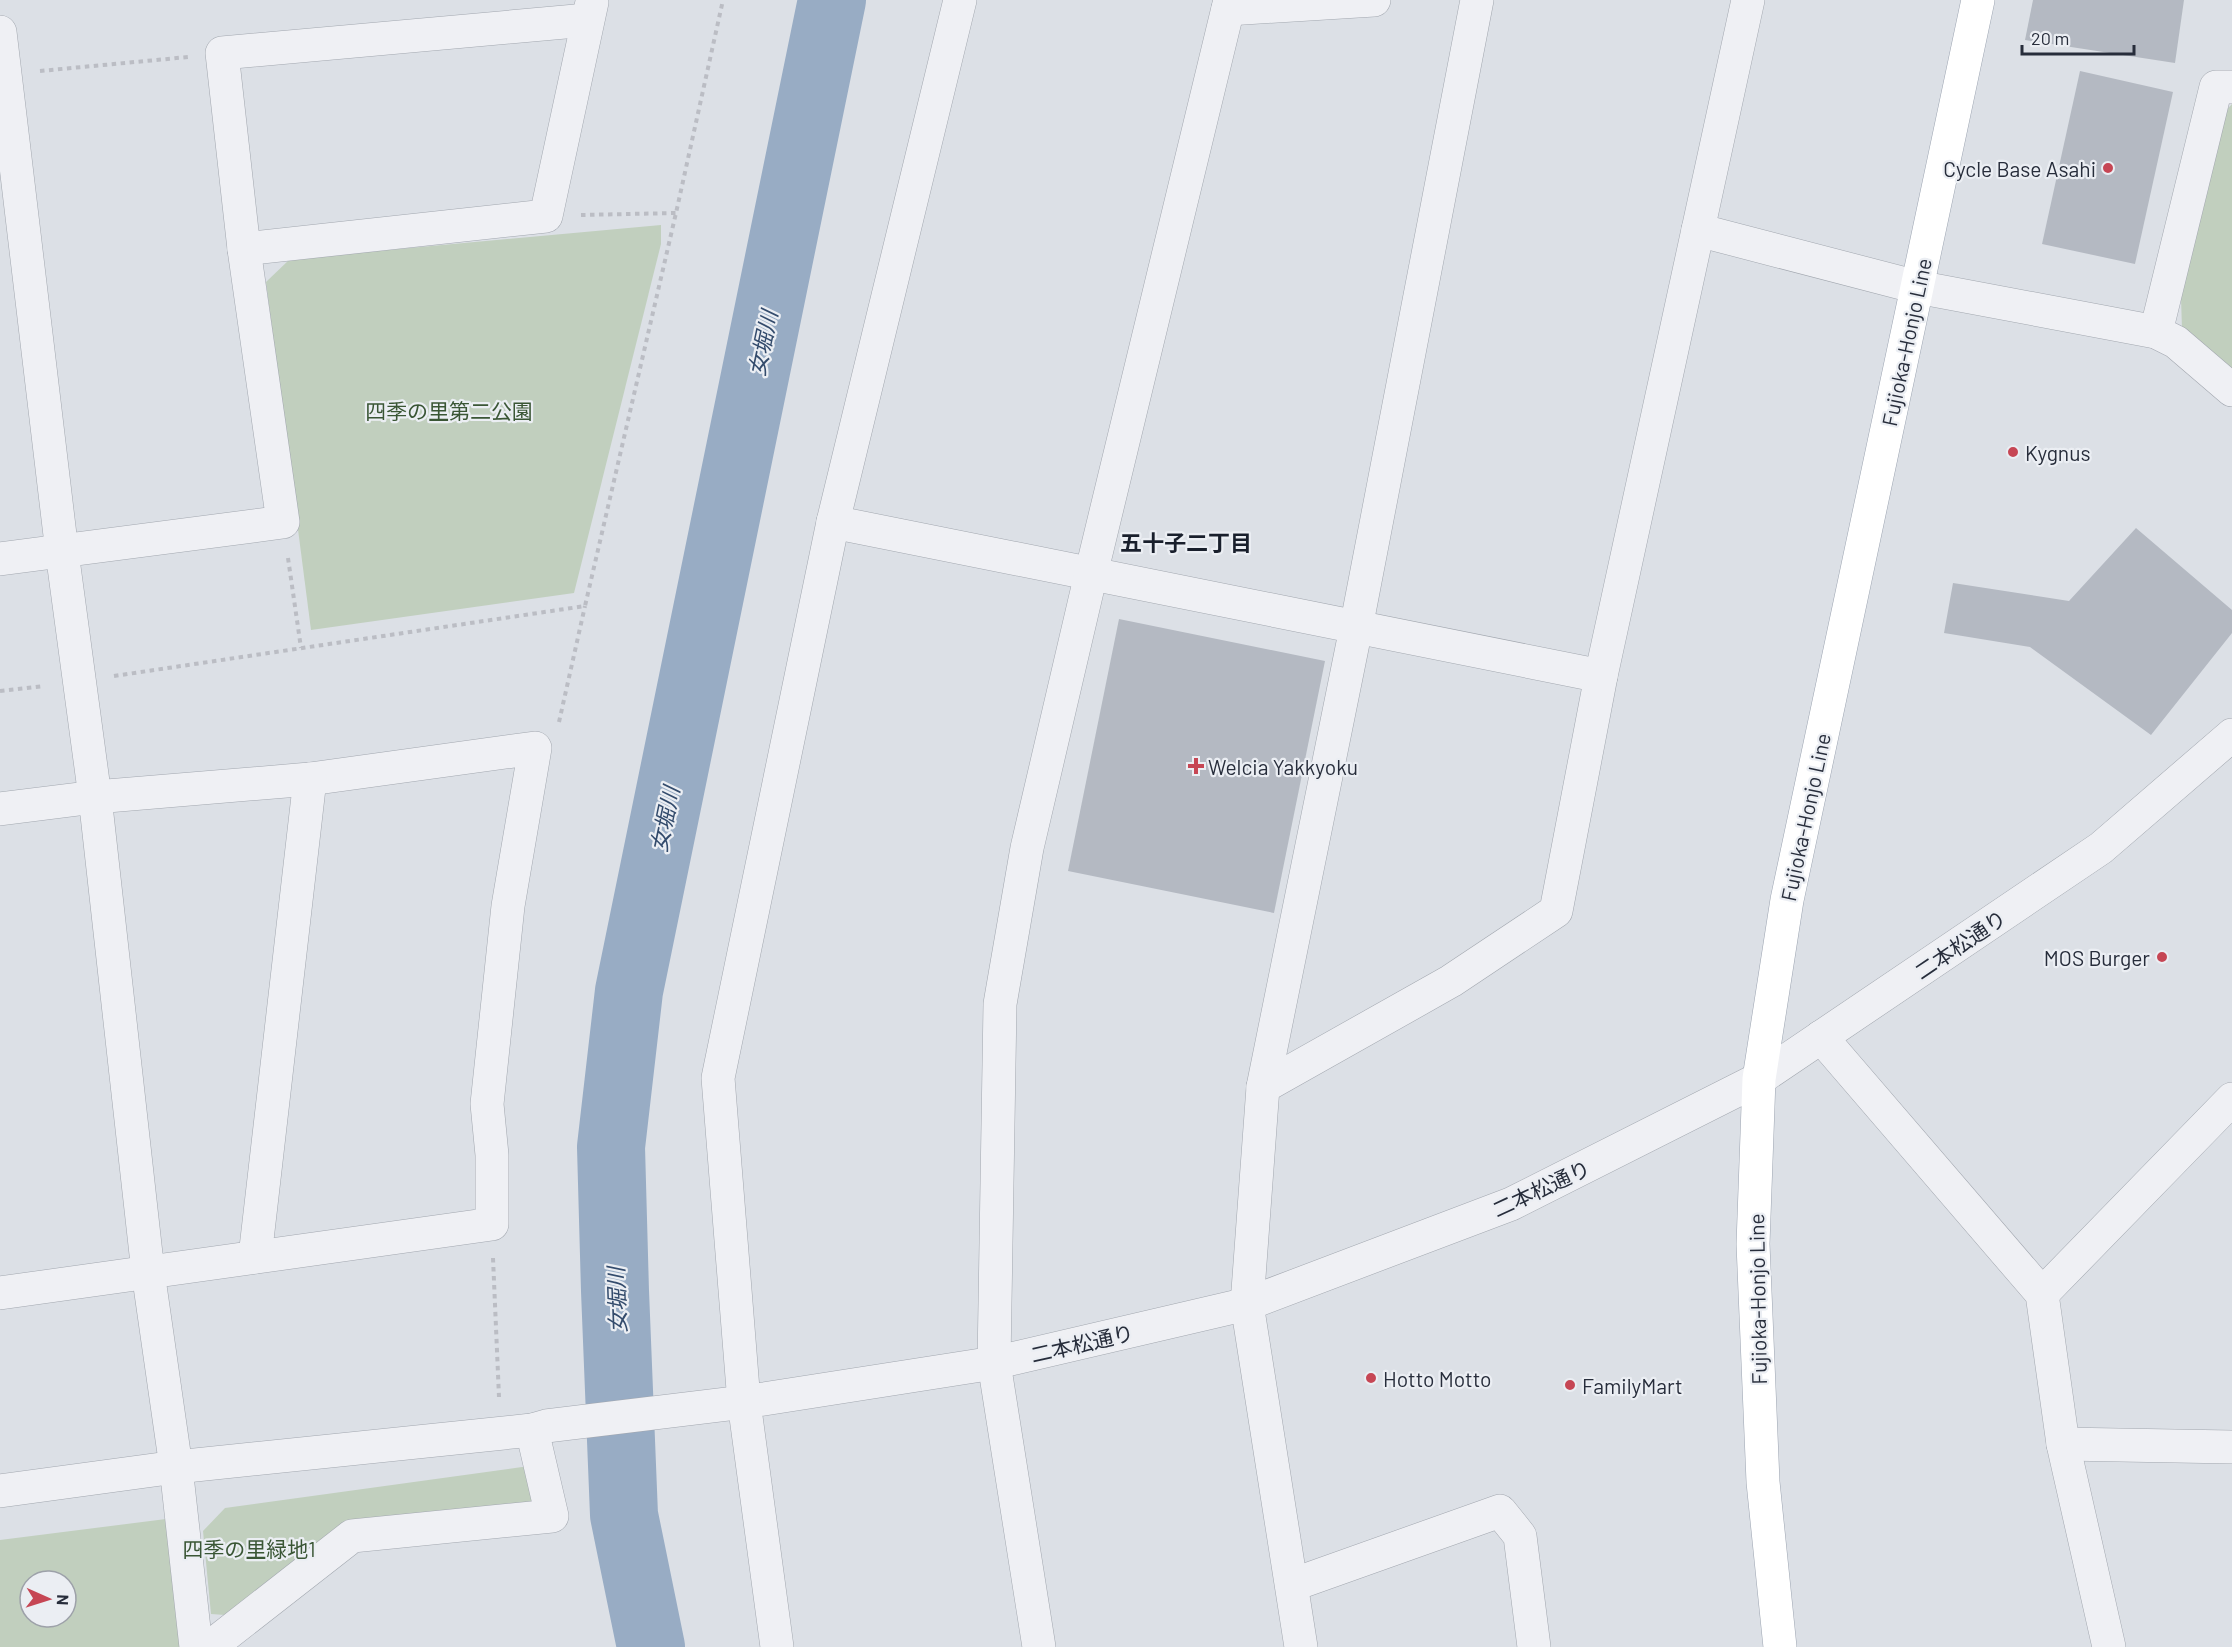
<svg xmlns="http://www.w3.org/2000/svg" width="2232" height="1647" font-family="Barlow,'Noto Sans JP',sans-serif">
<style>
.green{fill:#c1cfbe;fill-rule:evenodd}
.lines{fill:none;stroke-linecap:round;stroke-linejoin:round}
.river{stroke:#98acc4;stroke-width:68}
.building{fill:#b4b9c2}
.minor-casing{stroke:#a2a7af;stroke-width:34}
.major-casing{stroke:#9ca4b1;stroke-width:34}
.path{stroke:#bbbdc4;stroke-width:4;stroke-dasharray:4.5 4.5;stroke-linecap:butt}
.minor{stroke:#eff0f4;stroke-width:33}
.major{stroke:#fff;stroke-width:33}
.poi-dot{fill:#c64654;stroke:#ebeef3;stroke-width:2}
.labels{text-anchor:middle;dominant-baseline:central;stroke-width:4.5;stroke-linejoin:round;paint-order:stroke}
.poi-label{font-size:21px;fill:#272d3b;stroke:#ebeef3;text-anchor:start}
.street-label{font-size:21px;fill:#272d3b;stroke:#ebeef3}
.park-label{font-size:21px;fill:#3a5635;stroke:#ebeef3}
.water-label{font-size:22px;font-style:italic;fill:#334b6c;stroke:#ebeef3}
.neighbourhood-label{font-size:22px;font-weight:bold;fill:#191f2c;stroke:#ebeef3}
</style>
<rect width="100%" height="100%" fill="#dce0e6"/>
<g class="green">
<path d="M 2232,104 L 2232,371 L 2182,330 L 2181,298 L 2221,116 Z"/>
<path d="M 661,225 L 661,244 L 574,593 L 311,630 L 266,282 L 290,259 Z"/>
<path d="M 529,1466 L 538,1503 L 338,1529 L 239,1616 L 211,1614 L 203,1531 L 225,1508 Z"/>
<path d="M 166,1519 L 180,1647 L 0,1647 L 0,1540 ZM 30,1581 L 66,1581 L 66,1617 L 30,1617 Z"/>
</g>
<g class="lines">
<path class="river" d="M 651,1647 L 624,1515 L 615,1291 L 611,1147 L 629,991 L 832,0"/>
</g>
<g class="building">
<path d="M 2033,0 L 2184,0 L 2175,63 L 2025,40 Z"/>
<path d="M 2080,71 L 2173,92 L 2135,264 L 2042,244 Z"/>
<path d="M 2136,528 L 2232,610 L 2232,633 L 2151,735 L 2030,647 L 1944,633 L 1953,583 L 2069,601 Z"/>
<path d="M 1119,619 L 1325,661 L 1274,913 L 1068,871 Z"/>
</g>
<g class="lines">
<defs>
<g id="minor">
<path d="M 1228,9 L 1374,0"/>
<path d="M 0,32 L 62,552 L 95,797 L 148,1272 L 176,1467 L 196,1647"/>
<path d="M 1698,230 L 1917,287 L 2156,332 L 2176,342 L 2232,390"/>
<path d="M 244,249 L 546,216 L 592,2"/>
<path d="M 2156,332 L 2216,87 L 2232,87"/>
<path d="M 833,522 L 1601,676"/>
<path d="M 0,559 L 283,522 L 244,249 L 222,53 L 587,20"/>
<path d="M 0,809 L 95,797 L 310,779 L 535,748 L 508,906 L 487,1104 L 492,1155 L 492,1224 L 0,1293"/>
<path d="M 1821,1037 L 2042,1294 L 2063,1444 L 2109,1647"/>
<path d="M 1263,1087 L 1451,981 L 1556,911 L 1601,676 L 1748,0"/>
<path d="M 255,1257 L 310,779"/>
<path d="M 2042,1294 L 2232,1099"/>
<path d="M 2063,1444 L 2232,1447"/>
<path d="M 0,1491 L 176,1467 L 532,1430 L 546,1426 L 744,1402 L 994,1363 L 1247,1304 L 1511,1204 L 1759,1079 L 2101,848 L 2232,735"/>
<path d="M 1292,1585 L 1500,1511 L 1520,1536 L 1534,1647"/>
<path d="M 210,1647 L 352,1536 L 552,1516 L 532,1430"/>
<path d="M 777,1647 L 744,1402 L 718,1078 L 833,522 L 960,0"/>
<path d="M 1039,1647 L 994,1363 L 1000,1004 L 1027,848 L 1091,574 L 1230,0"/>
<path d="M 1301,1647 L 1247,1304 L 1263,1087 L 1356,628 L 1477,0"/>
</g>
<path id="major" d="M 1780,1647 L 1763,1482 L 1753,1244 L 1759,1079 L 1787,900 L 1978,0"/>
</defs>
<use href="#minor" class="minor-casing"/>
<use href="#major" class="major-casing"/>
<g class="path">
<path d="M 40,71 L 188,57"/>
<path d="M 581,215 L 676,213"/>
<path d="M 288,558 L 301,648"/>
<path d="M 114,676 L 585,606 L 676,213 L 723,0"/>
<path d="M 0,691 L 44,686"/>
<path d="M 559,722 L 585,606"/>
<path d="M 493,1258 L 499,1397"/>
</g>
<use href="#minor" class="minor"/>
<use href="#major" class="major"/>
</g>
<g class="poi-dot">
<circle cx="2108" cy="168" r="6"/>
<circle cx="2013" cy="452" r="6"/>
<path d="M1193 757h6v6h6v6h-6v6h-6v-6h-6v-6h6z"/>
<circle cx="2162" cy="957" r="6"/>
<circle cx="1371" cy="1378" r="6"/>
<circle cx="1570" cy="1385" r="6"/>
</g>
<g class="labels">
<g class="poi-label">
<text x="2096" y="168" text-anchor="end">Cycle Base Asahi</text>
<text x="2025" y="452">Kygnus</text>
<text x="1208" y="766">Welcia Yakkyoku</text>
<text x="2150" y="957" text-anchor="end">MOS Burger</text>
<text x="1383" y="1378">Hotto Motto</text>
<text x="1582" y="1385">FamilyMart</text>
</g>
<g class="street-label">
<text transform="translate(1906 342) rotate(-78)">Fujioka-Honjo Line</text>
<text transform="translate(1805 817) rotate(-78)">Fujioka-Honjo Line</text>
<text transform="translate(1960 944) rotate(-34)">二本松通り</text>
<text transform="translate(1541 1188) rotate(-25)">二本松通り</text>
<text transform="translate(1757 1299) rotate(-91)">Fujioka-Honjo Line</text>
<text transform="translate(1082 1343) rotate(-13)">二本松通り</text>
</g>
<g class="park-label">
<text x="449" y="410">四季の里第二公園</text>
<text x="249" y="1548">四季の里緑地1</text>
</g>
<g class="water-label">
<text transform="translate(762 343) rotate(-78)">女堀川</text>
<text transform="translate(664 819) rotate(-78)">女堀川</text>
<text transform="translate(616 1300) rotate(-92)">女堀川</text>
</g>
<g class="neighbourhood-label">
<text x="1186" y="542">五十子二丁目</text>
</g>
</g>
<g transform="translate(48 1599) rotate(93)"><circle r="28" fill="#ebeef3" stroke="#9da1a9" stroke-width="1.5"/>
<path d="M0-4.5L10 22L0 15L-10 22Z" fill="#c64654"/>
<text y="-9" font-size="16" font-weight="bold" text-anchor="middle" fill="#272d3b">N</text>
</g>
<path d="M2022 45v9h112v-9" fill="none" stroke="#272d3b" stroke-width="3"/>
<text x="2031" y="45" font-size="18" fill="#272d3b" stroke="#ebeef3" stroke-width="4.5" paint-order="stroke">20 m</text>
</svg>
